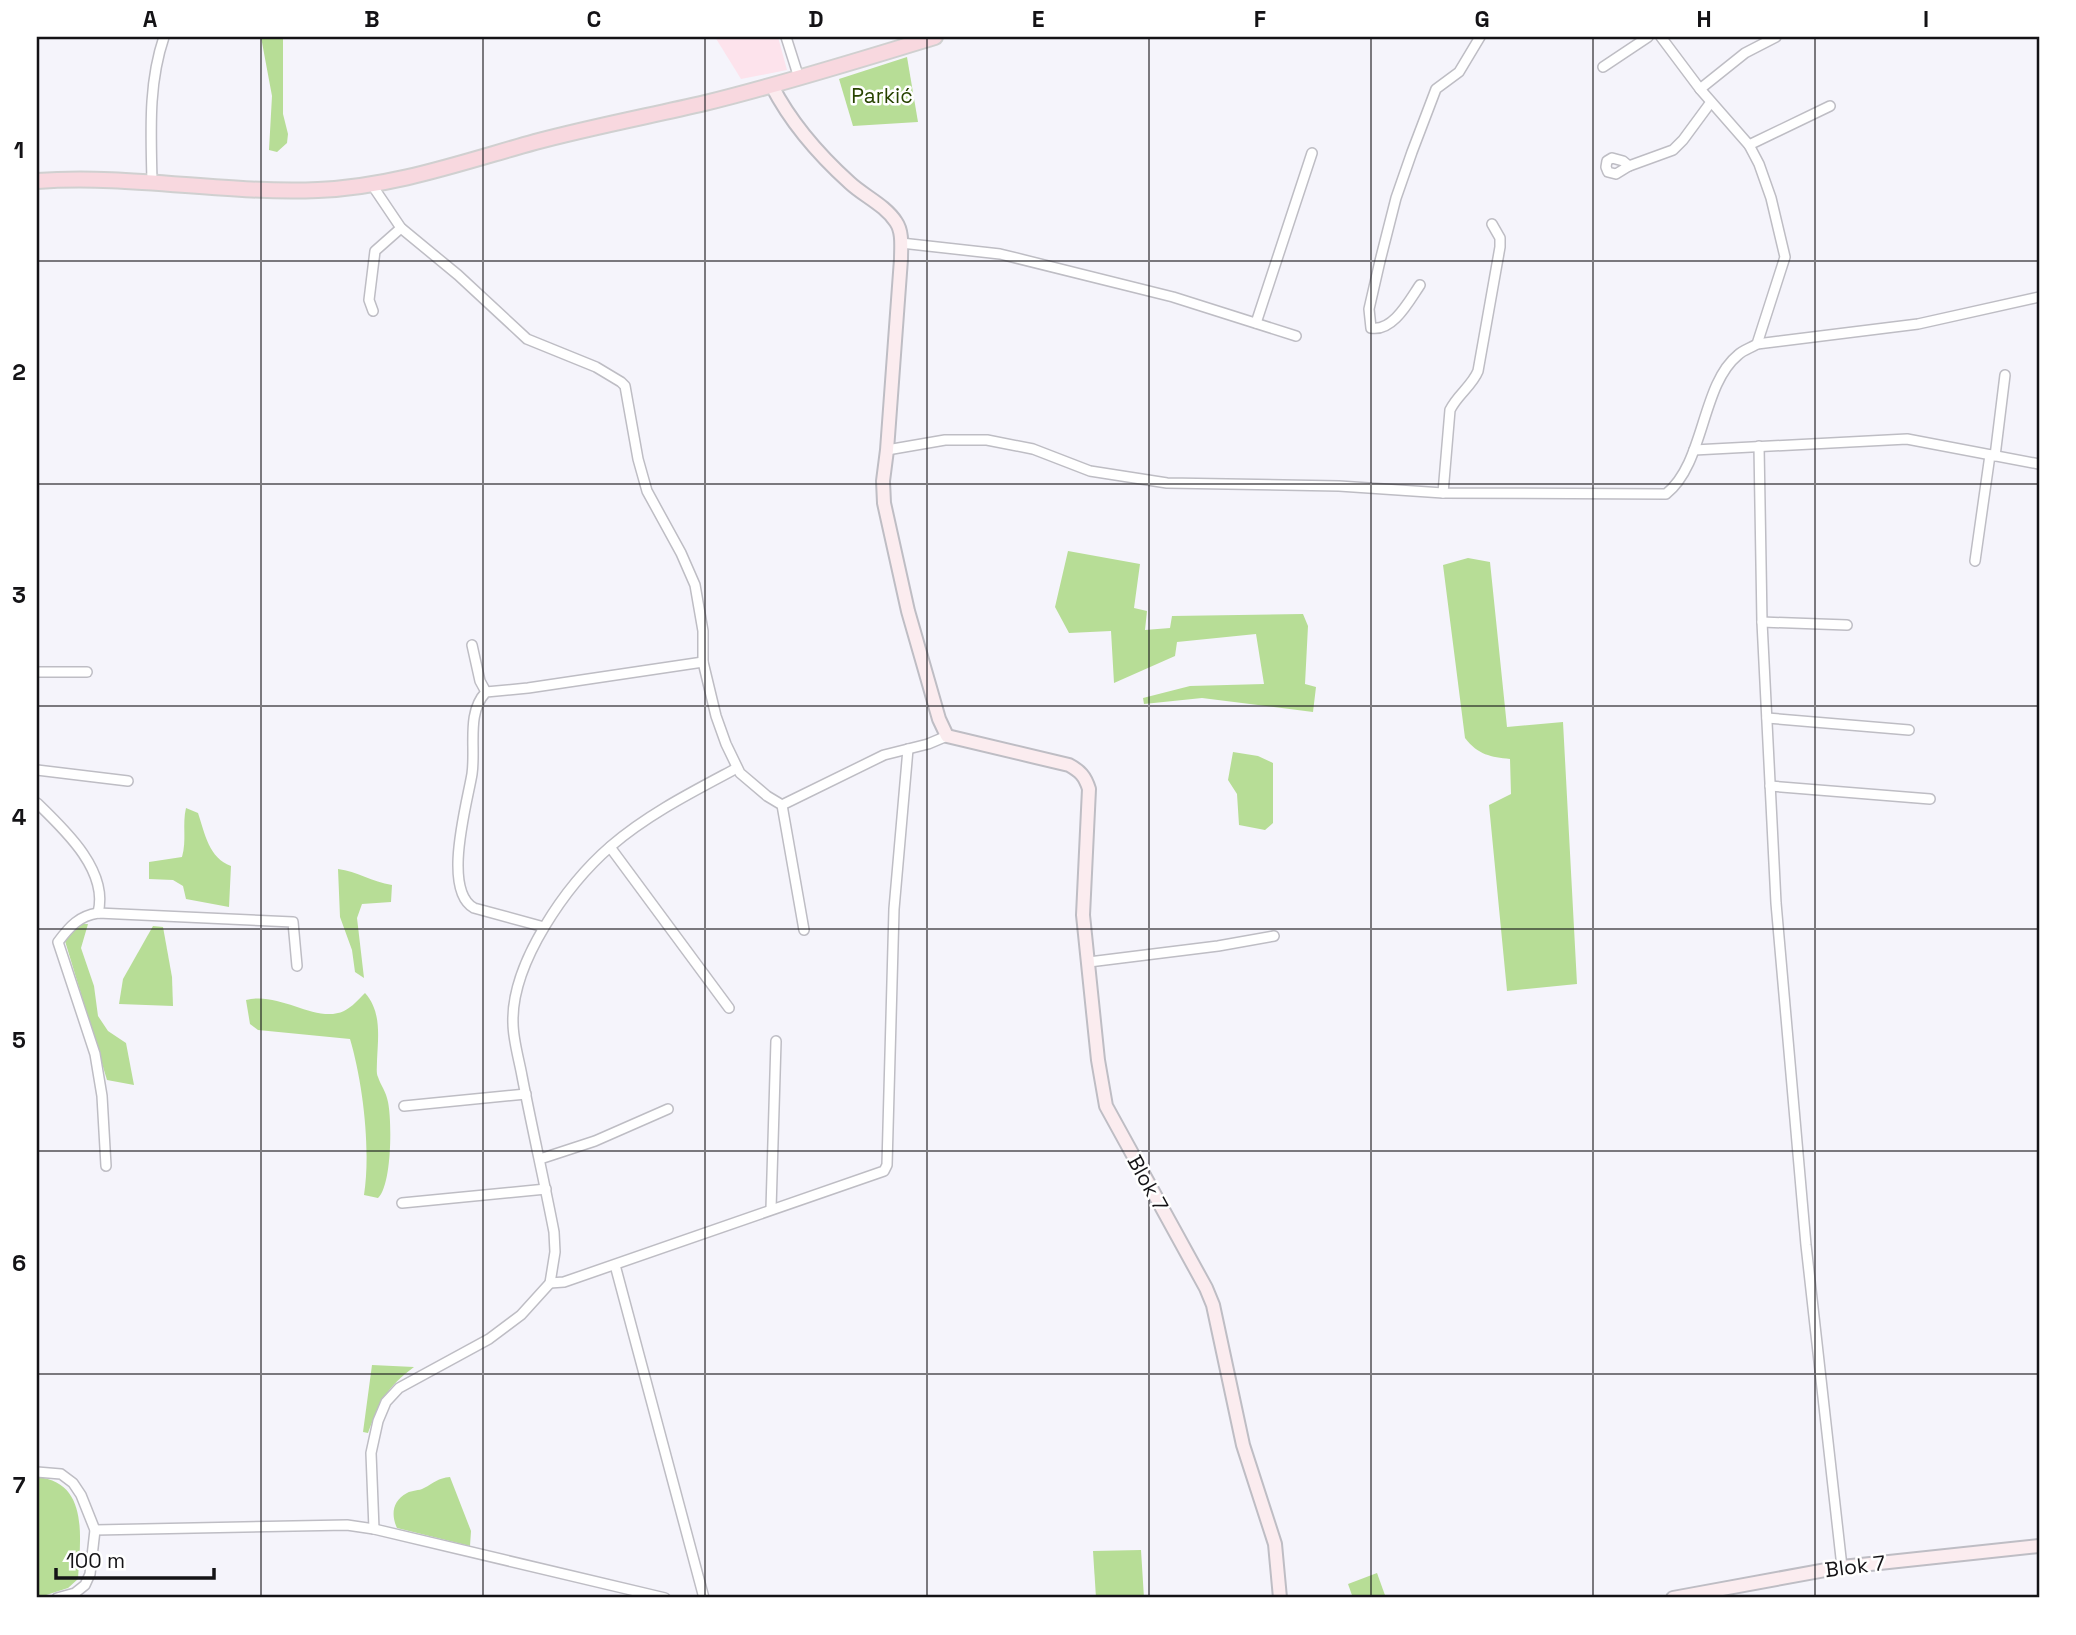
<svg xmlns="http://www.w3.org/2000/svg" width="2076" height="1635" font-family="'Space Grotesk',sans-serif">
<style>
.commercial{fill:#fde3ec}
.green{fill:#b7dd96}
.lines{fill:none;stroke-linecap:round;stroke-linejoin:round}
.street-casing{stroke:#bebdc4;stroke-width:12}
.secondary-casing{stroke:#bebdc4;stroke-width:16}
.primary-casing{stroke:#d0d0d0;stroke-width:18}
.street{stroke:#fff;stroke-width:9}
.secondary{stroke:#fbecef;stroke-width:12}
.primary{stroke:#f8d8df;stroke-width:14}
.grid{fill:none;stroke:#141316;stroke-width:2;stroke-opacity:0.55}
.labels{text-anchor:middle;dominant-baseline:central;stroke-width:5;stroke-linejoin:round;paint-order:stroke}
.park-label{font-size:21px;fill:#274300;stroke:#fff}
.street-label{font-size:21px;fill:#141316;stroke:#fff}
.neatline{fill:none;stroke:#141316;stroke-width:2.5}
.grid-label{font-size:23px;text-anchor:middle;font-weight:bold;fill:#141316}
</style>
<rect width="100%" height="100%" fill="#f5f4fb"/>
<path class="commercial" d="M 715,37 L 778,37 L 787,70 L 741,79 Z"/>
<g class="green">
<path d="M 261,37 L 283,37 L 283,114 L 288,134 L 287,143 L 277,152 L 269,150 L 272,96 Z"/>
<path d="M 907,57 L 918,122 L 853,126 L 839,79 Z"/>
<path d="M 1068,551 L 1140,564 L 1134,608 L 1147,611 L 1145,630 L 1170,628 L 1172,616 L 1303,614 L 1308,626 L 1305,684 L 1316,687 L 1313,712 L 1202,698 L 1144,704 L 1143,698 L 1190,686 L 1264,684 L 1256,634 L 1177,642 L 1175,656 L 1114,683 L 1111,631 L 1069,633 L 1055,607 Z"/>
<path d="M 1468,558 L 1490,562 L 1507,727 L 1563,722 L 1577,984 L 1507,991 L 1489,805 L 1511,794 L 1510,759 C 1491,757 1478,755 1465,738 L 1443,565 Z"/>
<path d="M 1233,752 L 1258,756 L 1273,763 L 1273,823 L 1265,830 L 1239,825 L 1237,794 L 1228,780 Z"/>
<path d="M 186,808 L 198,813 C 205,834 209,858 231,866 L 229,907 L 186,899 L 183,886 L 173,880 L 149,879 L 149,862 L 182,857 C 187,840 182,825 186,808 Z"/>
<path d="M 338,869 C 357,871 372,882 392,885 L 391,902 L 362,904 L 357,918 L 364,978 L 355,972 L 352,950 L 340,917 Z"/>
<path d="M 79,924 L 88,924 L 81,948 L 94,986 L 98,1016 L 108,1031 L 126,1043 L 134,1085 L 107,1080 L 65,941 Z"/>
<path d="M 153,926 L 163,927 L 172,977 L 173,1006 L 119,1004 L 123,979 Z"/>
<path d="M 365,993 C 382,1012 378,1037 377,1061 C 377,1066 376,1073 378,1077 C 381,1086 386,1091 388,1102 C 392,1121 392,1185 378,1198 L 364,1195 C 371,1150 363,1083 350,1039 L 258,1030 L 250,1024 L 246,1000 C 280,991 316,1024 344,1011 C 352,1007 359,999 365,993 Z"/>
<path d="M 372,1365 L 414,1367 C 387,1387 380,1401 368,1433 L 363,1432 Z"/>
<path d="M 37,1477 C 90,1482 80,1540 78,1579 L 68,1588 L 37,1598 Z"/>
<path d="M 450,1477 L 471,1531 L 470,1546 L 397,1528 C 391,1515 392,1501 407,1493 C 412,1490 419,1491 424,1488 C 434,1483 438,1478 450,1477 Z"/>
<path d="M 1141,1550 L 1144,1598 L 1096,1598 L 1093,1551 Z"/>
<path d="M 1377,1573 L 1386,1598 L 1353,1598 L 1348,1584 Z"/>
</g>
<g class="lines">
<defs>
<g id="street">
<path d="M 786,37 L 799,78"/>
<path d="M 1603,67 L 1648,37"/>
<path d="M 1700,89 L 1745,53 L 1776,37"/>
<path d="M 1749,145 L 1830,106"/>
<path d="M 1612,158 L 1623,161 L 1629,166 L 1616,174 L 1608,172 L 1606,167 L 1607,161 Z"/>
<path d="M 1629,166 L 1673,150 L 1683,140 L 1711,102"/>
<path d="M 152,182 C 151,132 148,84 164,37"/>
<path d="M 372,185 L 401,228 L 458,275 L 527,339 L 596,367 L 621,382 L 625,386 L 638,459 L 647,491 L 681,553 L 695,585 L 703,631 L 703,662 L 716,716 L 726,744 L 740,773 L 767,796 L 782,805 L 804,930"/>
<path d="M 901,243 L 1000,254 L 1173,297 L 1296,336"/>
<path d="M 1420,285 C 1409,301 1393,332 1371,328 L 1369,309 L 1380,261 L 1396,198 L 1412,152 L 1436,89 L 1459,72 L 1480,37"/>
<path d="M 373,311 L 369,300 L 375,251 L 401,228"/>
<path d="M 1256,323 L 1312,153"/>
<path d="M 1757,344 L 1918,324 L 2039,297"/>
<path d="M 1759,446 L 1762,622 L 1776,903 L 1806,1245 L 1842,1567"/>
<path d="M 887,450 L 945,440 L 987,440 L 1033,449 L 1090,471 L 1167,483 L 1339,486 L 1443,493 L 1666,494 C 1705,463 1701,385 1738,355 C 1743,350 1751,348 1757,344 L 1785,257 L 1771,198 L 1759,164 L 1749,145 L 1700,89 L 1661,37"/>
<path d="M 1694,450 L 1907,439 L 2039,464"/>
<path d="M 1995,456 L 2005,375"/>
<path d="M 1443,493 L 1450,410 C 1457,395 1472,386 1478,371 L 1500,247 L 1500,238 L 1492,224"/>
<path d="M 1975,561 L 1990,455"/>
<path d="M 1762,622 L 1847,625"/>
<path d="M 472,645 L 480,681 L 486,692"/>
<path d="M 37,672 L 87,672"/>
<path d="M 1767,718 L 1909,730"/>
<path d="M 37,770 L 128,781"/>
<path d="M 1770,786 L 1930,799"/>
<path d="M 37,803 C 65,830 109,871 98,913"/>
<path d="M 782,805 L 884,755 L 928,744 L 947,736"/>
<path d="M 610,847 L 729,1008"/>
<path d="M 544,927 L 474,908 C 442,890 467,804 472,774 C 476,747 466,713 486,692 L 528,688 L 703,662"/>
<path d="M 1089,962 L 1218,946 L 1274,936"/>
<path d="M 404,1106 L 526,1094"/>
<path d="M 540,1159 L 595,1141 L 668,1109"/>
<path d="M 106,1166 L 102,1096 L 95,1054 L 58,942 C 70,926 79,916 98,913 L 293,922 L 297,966"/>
<path d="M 402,1203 L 546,1189"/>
<path d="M 771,1209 L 776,1041"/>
<path d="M 615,1265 L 704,1598"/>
<path d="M 550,1283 L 564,1282 L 884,1171 L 887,1165 L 894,909 L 908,749"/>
<path d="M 37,1472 L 61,1474 L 73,1483 L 81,1495 L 95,1530 L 90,1574 L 85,1585 L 75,1593 L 57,1598"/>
<path d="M 374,1529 L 371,1453 L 378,1421 L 386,1402 L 399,1388 L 489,1339 L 521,1315 L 550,1283 L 555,1252 L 554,1232 C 544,1180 532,1128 522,1076 C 519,1059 513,1040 513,1023 C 511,963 567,884 611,846 C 648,814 694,791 737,768"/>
<path d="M 95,1530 L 347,1525 L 374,1529 L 665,1598"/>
</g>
<g id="secondary">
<path d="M 772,86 C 791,123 819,155 850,183 C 864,196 885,205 896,222 C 903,232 901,247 901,259 L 887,450 L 883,481 L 884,503 L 908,611 L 939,719 L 947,736 L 1069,765 C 1080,771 1085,776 1089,789 L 1083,915 L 1098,1060 L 1106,1106 L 1206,1288 L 1213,1305 L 1243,1445 L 1275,1544 L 1280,1598"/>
<path d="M 1673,1598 L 1842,1567 L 2039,1546"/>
</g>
<path id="primary" d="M 37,181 C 131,174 224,194 318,190 C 393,187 463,162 535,142 C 591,127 649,116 705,103 C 783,84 859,60 935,37"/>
</defs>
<use href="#street" class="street-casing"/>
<use href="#secondary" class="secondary-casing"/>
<use href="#primary" class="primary-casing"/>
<use href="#street" class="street"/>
<use href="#secondary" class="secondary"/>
<use href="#primary" class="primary"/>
</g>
<path class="grid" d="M 261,37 L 261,1598M 483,37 L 483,1598M 705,37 L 705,1598M 927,37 L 927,1598M 1149,37 L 1149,1598M 1371,37 L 1371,1598M 1593,37 L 1593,1598M 1815,37 L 1815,1598M 37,261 L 2039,261M 37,484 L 2039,484M 37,706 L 2039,706M 37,929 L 2039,929M 37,1151 L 2039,1151M 37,1374 L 2039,1374"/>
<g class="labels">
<g class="park-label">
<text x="882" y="95">Parkić</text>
</g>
<g class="street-label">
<text transform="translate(1148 1183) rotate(61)">Blok 7</text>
<text transform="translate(1855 1566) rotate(-7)">Blok 7</text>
</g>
</g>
<rect width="2076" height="1635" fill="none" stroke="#ffffff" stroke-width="77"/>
<path d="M56 1568v10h158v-10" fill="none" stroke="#141316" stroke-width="3.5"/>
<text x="66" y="1568" font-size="21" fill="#141316" stroke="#ffffff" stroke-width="5" paint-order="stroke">100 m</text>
<rect x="38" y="38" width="2000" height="1558" class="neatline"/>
<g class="grid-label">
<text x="150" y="27">A</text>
<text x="372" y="27">B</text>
<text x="594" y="27">C</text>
<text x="816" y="27">D</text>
<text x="1038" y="27">E</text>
<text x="1260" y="27">F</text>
<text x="1482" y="27">G</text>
<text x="1704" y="27">H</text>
<text x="1926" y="27">I</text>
<text x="19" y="158">1</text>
<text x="19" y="380">2</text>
<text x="19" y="603">3</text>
<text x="19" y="825">4</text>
<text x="19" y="1048">5</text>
<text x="19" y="1271">6</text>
<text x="19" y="1493">7</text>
</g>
</svg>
